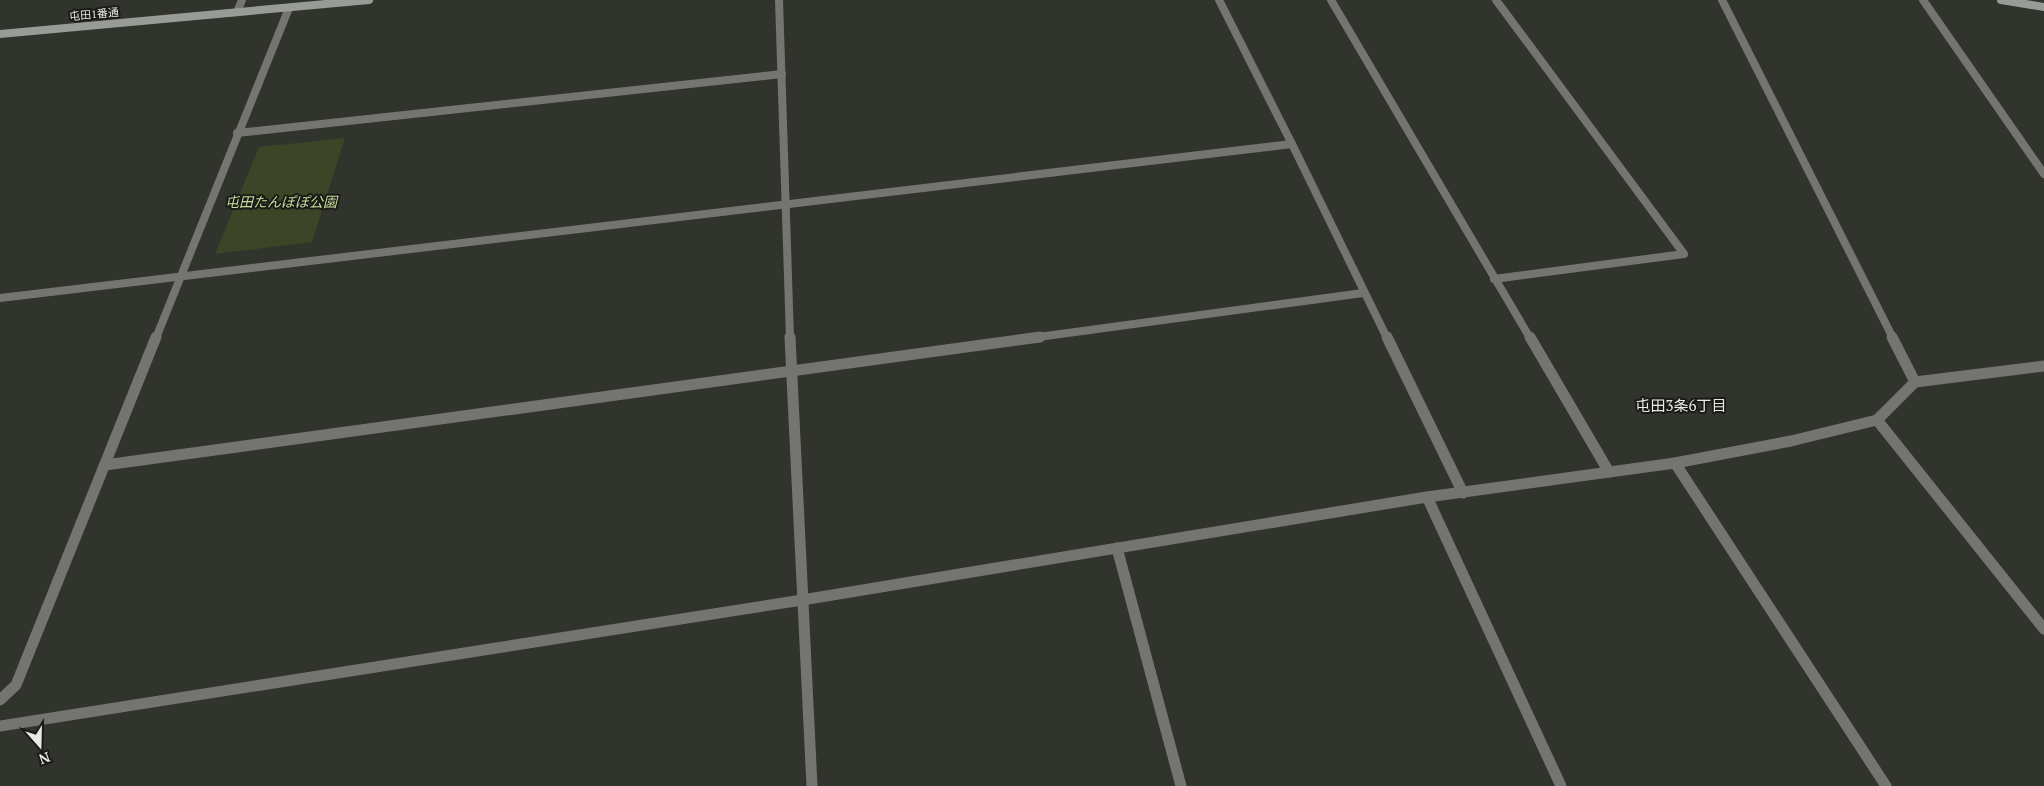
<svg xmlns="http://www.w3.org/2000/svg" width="2044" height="786" font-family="'PT Serif','Noto Sans JP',serif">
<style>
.green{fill:#3c4526}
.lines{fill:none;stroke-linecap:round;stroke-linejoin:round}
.lane{stroke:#747572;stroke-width:8}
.street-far1{stroke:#747572;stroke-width:8}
.street{stroke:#747572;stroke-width:11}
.secondary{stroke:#999b96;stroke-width:8}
.labels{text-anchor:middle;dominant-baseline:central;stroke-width:4;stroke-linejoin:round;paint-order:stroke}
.far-street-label{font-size:11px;fill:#e9eae6;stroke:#1a1a18}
.park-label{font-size:14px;font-style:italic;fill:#c9dc9a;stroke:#1a1a18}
.neighbourhood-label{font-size:15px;fill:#e9eae6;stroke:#1a1a18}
</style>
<rect width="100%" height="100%" fill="#31332d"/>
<path class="green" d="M 345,138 L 312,242 L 215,254 L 259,147 Z"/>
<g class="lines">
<path class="lane" d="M 1219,0 L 1292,144"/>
<g class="street-far1">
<path d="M 779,0 L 790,338"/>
<path d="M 1331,0 L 1530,338"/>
<path d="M 1722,0 L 1893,338"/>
<path d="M 1923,0 L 2044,174"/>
<path d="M 237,12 L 242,0"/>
<path d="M 237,133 L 782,74"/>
<path d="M 1494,279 L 1684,254 L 1496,0"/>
<path d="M 0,298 L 1292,144 L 1387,338"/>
<path d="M 156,338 L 289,8"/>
<path d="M 1031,338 L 1363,293"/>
</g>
<g class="street">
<path d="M 790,337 L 812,786"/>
<path d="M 1387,337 L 1463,493"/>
<path d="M 1530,337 L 1609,472"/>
<path d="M 1892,337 L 1915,382"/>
<path d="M 1877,420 L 2044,629"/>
<path d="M 1675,463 L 1886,786"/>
<path d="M 105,465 L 1040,337"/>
<path d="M 1427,497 L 1561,786"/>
<path d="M 1117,548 L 1181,786"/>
<path d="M 0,700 L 16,685 L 156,337"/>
<path d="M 0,726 L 802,600 L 1427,497 L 1675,463 L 1791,441 L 1877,420 L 1915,382 L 2044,366"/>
</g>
<g class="secondary">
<path d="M 2001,0 L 2044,7"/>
<path d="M 0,34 L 369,0"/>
</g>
</g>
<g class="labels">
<g class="far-street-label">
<text transform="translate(94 14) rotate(-5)">屯田1番通</text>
</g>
<g class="park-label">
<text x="281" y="201">屯田たんぽぽ公園</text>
</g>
<g class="neighbourhood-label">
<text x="1681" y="405">屯田3条6丁目</text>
</g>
</g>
<g transform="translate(40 746) rotate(160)" stroke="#1a1a18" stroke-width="4" paint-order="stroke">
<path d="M0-4L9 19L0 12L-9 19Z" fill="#e9eae6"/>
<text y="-8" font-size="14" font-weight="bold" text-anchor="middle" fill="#e9eae6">N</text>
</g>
</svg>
